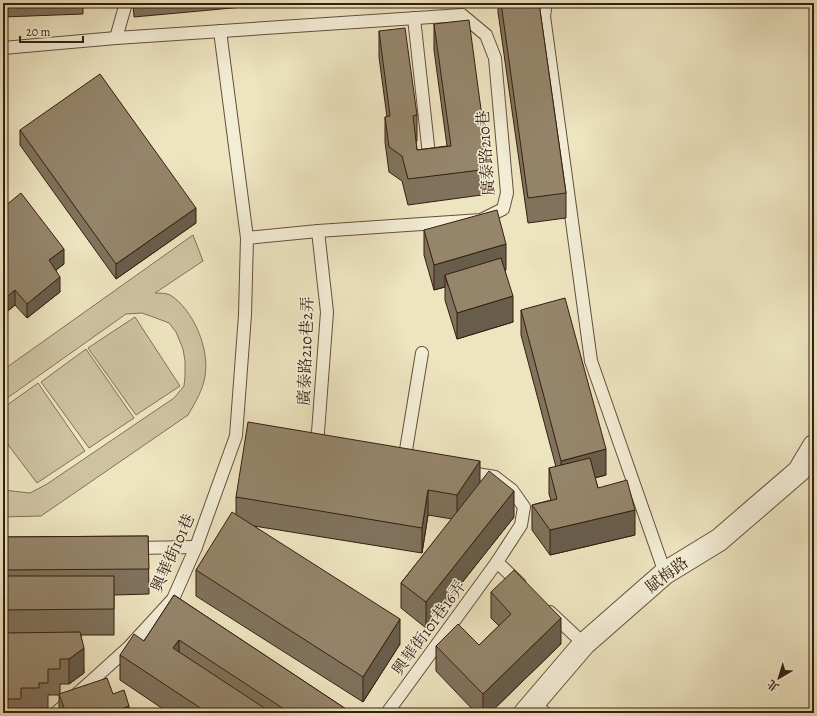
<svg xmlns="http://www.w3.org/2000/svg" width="817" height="716" font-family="Alegreya,'Noto Serif TC',serif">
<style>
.green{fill:#cec2a2;stroke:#827058}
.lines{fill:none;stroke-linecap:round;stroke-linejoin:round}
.service-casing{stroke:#64503b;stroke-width:14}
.tertiary-casing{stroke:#64503b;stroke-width:24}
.service{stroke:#f3edd6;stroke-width:12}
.tertiary{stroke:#f3edd6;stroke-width:22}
.wall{fill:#80725c;stroke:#361e0f}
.shaded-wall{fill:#685d4b;stroke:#361e0f}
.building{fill:#95856b;stroke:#361e0f}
.labels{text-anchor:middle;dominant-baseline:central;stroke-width:3;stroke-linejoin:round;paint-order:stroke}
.street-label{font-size:16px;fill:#361e0f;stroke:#f3edd6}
</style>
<rect width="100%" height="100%" fill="#ede4c0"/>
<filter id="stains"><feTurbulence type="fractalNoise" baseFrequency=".005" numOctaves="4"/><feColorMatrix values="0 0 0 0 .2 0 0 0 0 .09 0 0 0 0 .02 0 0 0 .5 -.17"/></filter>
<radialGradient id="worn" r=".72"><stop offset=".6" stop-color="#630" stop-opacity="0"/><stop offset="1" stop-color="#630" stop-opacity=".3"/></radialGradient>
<g class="green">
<path d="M 193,235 L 203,261 L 155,293 C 159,293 166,293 170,295 C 193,309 210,349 205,376 C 203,390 195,403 188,415 L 41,516 L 3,517 L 3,490 L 30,493 L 47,484 L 174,398 L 184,386 L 185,377 L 185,361 L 183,349 L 176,332 L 169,323 L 156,318 L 142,313 L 126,314 L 3,401 L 3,370 Z"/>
<path d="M 135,317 L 180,386 L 136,415 L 88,348 Z"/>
<path d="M 86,349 L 134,418 L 89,448 L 41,382 Z"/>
<path d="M 38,383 L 85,451 L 37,483 L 3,438 L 3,408 Z"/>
</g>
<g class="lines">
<defs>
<g id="service">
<path d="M 546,3 L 544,16 L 591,361 L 665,573"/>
<path d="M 414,18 L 430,164"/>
<path d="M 116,38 L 126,3"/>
<path d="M 3,48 L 116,38 L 462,15 L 486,35 L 495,58 L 507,193 L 503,209 L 481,220 L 318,231 L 247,238"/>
<path d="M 311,447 L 318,432 L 327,312 L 318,231"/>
<path d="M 404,462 L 422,353"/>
<path d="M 133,548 L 196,547"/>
<path d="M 497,562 L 520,584"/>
<path d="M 550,612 L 584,644"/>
<path d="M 534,703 L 545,713"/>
<path d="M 56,713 L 128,648 L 173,599 L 196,547 L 236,436 L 245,315 L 247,238 L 220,31"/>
<path d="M 387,713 L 497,562 L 521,525 L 524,507 L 512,490 L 495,477 L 464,472"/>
</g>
<path id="tertiary" d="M 525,713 L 584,644 L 665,573 L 719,540 L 799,471 L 814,446"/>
</defs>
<use href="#service" class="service-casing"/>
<use href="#tertiary" class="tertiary-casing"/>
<use href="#service" class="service"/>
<use href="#tertiary" class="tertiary"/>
</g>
<g class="wall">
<path d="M 3,3 L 83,3 L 83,14 L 3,17 Z"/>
<path d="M 133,3 L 287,3 L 134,17 Z"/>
<path d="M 498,3 L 539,3 L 566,193 L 566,218 L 528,223 L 498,12 Z"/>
<path d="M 434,24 L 489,169 L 489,194 L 408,205 L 402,181 L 389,172 L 385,142 L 385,117 L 387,117 L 379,57 L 379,31 L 417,115 L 417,141 L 416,141 L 417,150 L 447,146 L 434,50 Z"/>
<path d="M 20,130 L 196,223 L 116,279 L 20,145 Z"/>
<path d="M 3,203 L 5,206 L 64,264 L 56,270 L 60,292 L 27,318 L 15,305 L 3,315 Z"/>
<path d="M 424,230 L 506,270 L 505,270 L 513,322 L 457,339 L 445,300 L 445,287 L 434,290 L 424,255 Z"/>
<path d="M 521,310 L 606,475 L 595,478 L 598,488 L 635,535 L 550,555 L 532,530 L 532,505 L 551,500 L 549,494 L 549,468 L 556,467 L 521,335 Z"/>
<path d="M 480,484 L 514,517 L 426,628 L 401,608 L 401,583 L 452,519 L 428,515 L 422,553 L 254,526 L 400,644 L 363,702 L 196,596 L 196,570 L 236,514 L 236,497 Z"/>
<path d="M 148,536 L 149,594 L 114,595 L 114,635 L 81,635 L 84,673 L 69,684 L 60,684 L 60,694 L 113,694 L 129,713 L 59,713 L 59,695 L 48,695 L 48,708 L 39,708 L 39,713 L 3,713 L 3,537 Z"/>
<path d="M 491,592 L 561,644 L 490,713 L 476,713 L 436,671 L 436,646 L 479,645 L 499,626 L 491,618 Z"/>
<path d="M 174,595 L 352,713 L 169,713 L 120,680 L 120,655 L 144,641 Z"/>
</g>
<g class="shaded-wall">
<path d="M 196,208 L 196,223 L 116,279 L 116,264 Z"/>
<path d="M 506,244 L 506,270 L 448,286 L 445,275 L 445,287 L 434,290 L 434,265 Z"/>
<path d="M 64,249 L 64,264 L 49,275 L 49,260 Z"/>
<path d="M 60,277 L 60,292 L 27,318 L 27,304 Z"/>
<path d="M 15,290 L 15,305 L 3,315 L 3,300 Z"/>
<path d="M 513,296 L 513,322 L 457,339 L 457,313 Z"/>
<path d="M 606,449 L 606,475 L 561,486 L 561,461 Z"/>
<path d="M 480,461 L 480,486 L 457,520 L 457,495 Z"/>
<path d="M 428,490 L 428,515 L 422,553 L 422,528 Z"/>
<path d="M 514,491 L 514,517 L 426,628 L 426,602 Z"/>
<path d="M 635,510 L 635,535 L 550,555 L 550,530 Z"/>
<path d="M 561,618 L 561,644 L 490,713 L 483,713 L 483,694 Z"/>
<path d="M 400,619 L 400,644 L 363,702 L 363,677 Z"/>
<path d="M 179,640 L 179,665 L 173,648 Z"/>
<path d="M 84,648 L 84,673 L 69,684 L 69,659 Z"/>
<path d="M 129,706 L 129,713 L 118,713 L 118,710 Z"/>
</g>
<g class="building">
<path d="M 501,3 L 539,3 L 566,193 L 528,198 Z"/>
<path d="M 469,20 L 489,169 L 408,179 L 402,156 L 389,147 L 385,117 L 390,116 L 379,31 L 405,28 L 417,115 L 413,116 L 417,150 L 451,146 L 434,24 Z"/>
<path d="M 100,74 L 196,208 L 116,264 L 20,130 Z"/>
<path d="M 21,193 L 64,249 L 49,260 L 60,277 L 27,304 L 15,290 L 3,300 L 3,203 L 5,206 Z"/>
<path d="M 497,210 L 506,244 L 434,265 L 424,230 Z"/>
<path d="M 501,258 L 513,296 L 457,313 L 445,275 Z"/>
<path d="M 565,298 L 606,449 L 561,461 L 521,310 Z"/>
<path d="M 248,422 L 480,461 L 457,495 L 428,490 L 422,528 L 236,497 Z"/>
<path d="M 590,458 L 598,488 L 627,480 L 635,510 L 550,530 L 532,505 L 557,499 L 549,468 Z"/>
<path d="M 489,471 L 514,491 L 426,602 L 401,583 Z"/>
<path d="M 232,512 L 400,619 L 363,677 L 196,570 Z"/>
<path d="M 148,536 L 149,569 L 3,570 L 3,537 Z"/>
<path d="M 514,570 L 561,618 L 483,694 L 436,646 L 458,624 L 479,645 L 511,614 L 491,592 Z"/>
<path d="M 3,576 L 114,576 L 114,609 L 3,610 Z"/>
<path d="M 174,595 L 352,713 L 290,713 L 179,640 L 173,648 L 272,713 L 208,713 L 120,655 L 134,634 L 144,641 Z"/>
<path d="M 80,632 L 84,648 L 69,659 L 60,659 L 60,669 L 48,669 L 48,683 L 39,683 L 39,688 L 21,688 L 21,699 L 3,699 L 3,633 Z"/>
<path d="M 107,678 L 113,694 L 124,690 L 129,706 L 118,710 L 119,713 L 66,713 L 59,694 Z"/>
</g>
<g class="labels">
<g class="street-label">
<text transform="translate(486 153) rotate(-94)">廣泰路210巷</text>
<text transform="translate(306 351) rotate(-88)">廣泰路210巷2弄</text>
<text transform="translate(173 553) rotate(-66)">興華街101巷</text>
<text transform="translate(667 575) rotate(-37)">賦梅路</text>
<text transform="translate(429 628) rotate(-54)">興華街101巷16弄</text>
</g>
</g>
<rect width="817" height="716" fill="none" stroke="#ede4c0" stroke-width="16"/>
<rect x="4" y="4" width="809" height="708" fill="none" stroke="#361e0f" stroke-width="2"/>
<rect x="8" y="8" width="801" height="700" fill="none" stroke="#361e0f"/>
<g transform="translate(779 678) rotate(218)" stroke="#f3edd6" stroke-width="3" paint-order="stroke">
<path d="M0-3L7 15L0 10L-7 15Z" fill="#361e0f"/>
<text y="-6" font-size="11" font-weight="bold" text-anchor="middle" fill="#361e0f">北</text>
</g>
<path d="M20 36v6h63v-6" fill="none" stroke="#361e0f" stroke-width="2"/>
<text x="26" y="36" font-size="12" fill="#361e0f" stroke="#f3edd6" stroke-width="3" paint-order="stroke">20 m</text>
<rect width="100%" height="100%" filter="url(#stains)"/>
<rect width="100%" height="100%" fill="url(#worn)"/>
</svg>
